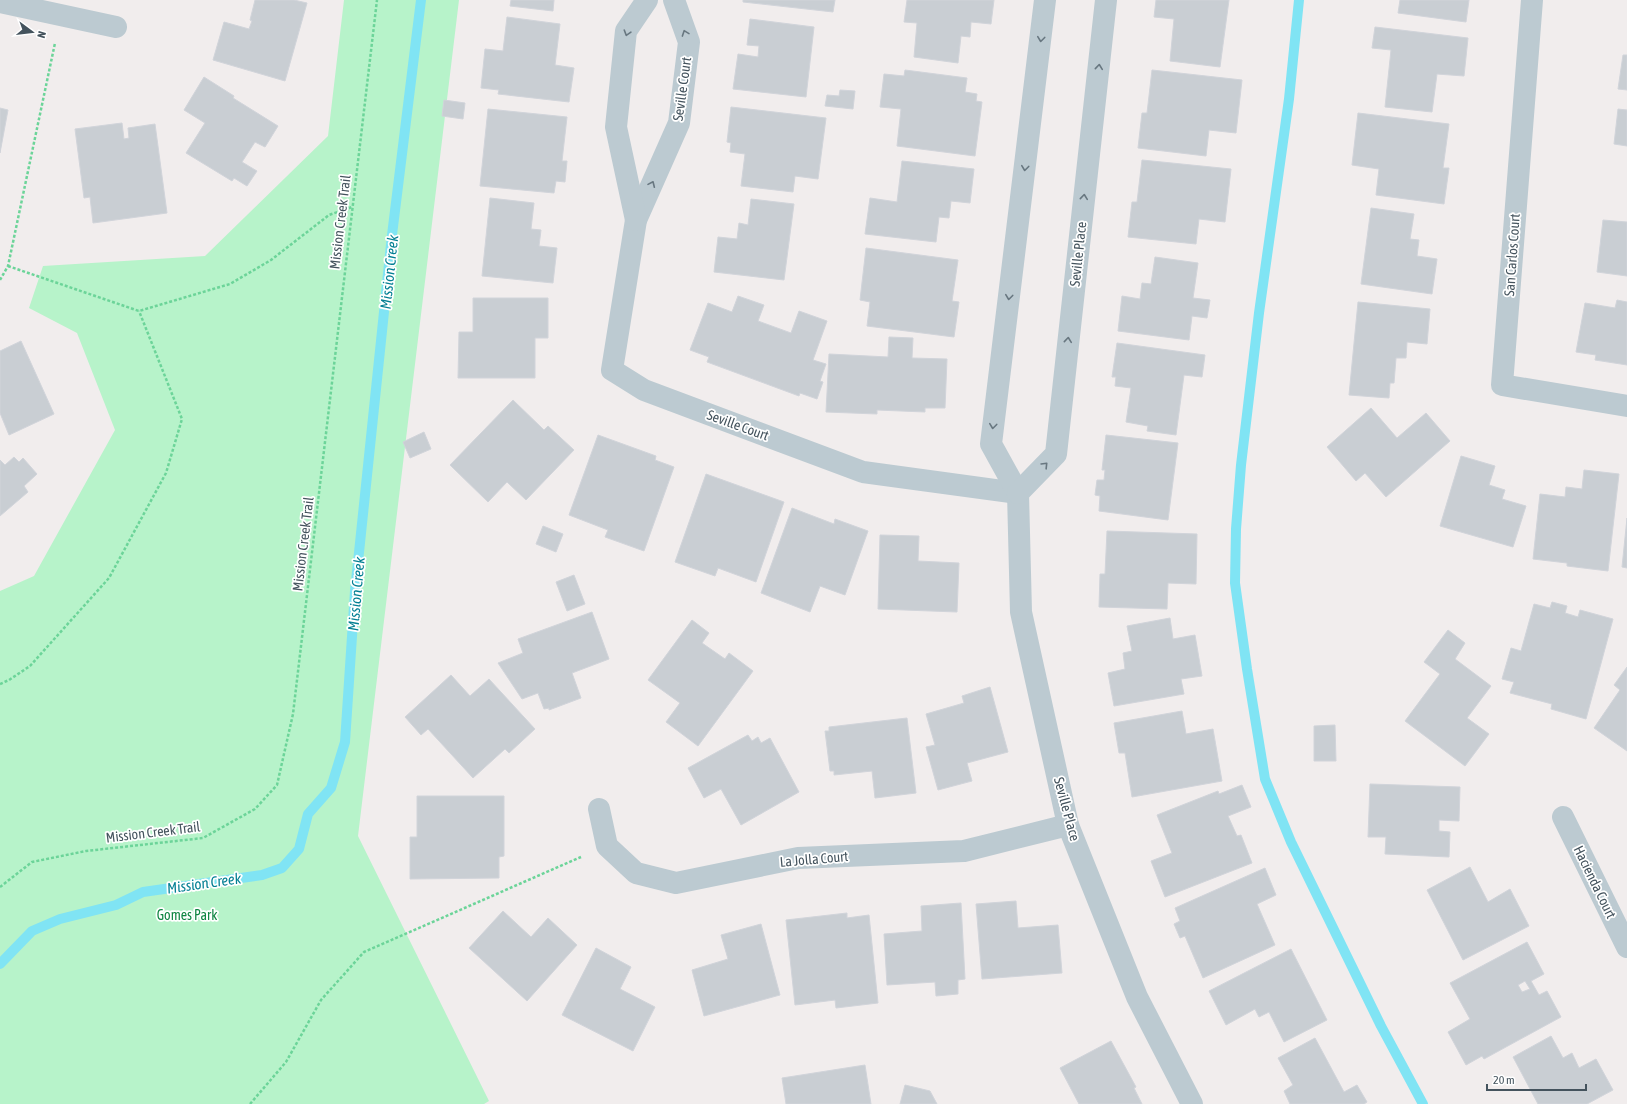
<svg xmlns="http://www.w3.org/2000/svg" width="1627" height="1104" font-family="'Asap Condensed',sans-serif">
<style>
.green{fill:#b7f3ca}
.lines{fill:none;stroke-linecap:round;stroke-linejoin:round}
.stream{stroke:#80e4f4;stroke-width:10}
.building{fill:#c9ced3;stroke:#d1d4da;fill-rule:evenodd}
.path{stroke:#6cd499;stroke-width:2.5;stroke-dasharray:3 2;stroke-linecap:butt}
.minor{stroke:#bccad1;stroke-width:22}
.oneway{stroke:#687780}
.labels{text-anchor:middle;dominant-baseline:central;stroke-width:3.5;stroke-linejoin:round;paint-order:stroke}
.street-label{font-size:14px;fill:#44535d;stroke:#fff}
.park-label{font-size:14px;fill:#0e8541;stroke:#fff}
.water-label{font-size:15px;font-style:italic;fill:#037f93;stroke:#fff}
</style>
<rect width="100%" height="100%" fill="#f1eded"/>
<path class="green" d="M 344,0 L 459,0 L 358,836 L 489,1101 L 484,1104 L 0,1104 L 0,591 L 34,576 L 115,430 L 77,333 L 29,308 L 43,266 L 205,256 L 328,136 Z"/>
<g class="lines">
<g class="stream">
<path d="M 1299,0 L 1289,99 L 1259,313 L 1241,465 L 1236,529 L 1235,583 L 1247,669 L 1265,779 L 1291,842 L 1381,1026 L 1423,1104"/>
<path d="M 0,964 L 32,931 L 60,919 L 116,905 L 143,892 L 262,875 L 282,868 L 299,849 L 308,814 L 331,788 L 345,742 L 355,591 L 392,235 L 421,0"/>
</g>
</g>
<g class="building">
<path d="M 255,0 L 294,0 L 307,3 L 285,81 L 213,60 L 224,22 L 249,29 L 252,21 L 250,20 Z"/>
<path d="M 511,0 L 554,0 L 553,11 L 510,6 Z"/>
<path d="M 743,0 L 835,0 L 833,12 L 743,2 Z"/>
<path d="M 907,0 L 994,0 L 991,24 L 971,22 L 970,37 L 961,36 L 958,63 L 914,57 L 917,23 L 904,22 Z"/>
<path d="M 1156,0 L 1229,0 L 1220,67 L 1170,61 L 1174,19 L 1154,17 Z"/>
<path d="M 1400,0 L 1469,0 L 1466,22 L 1398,13 Z"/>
<path d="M 507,17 L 560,24 L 555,65 L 574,68 L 569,102 L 498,94 L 499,90 L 481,88 L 485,49 L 503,51 Z"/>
<path d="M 750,19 L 814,27 L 806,97 L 733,89 L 738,54 L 758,57 L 759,46 L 747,45 Z"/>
<path d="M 1375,27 L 1468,38 L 1464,76 L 1437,74 L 1432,112 L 1385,107 L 1391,50 L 1372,48 Z"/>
<path d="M 1623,55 L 1627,55 L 1627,90 L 1618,89 Z"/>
<path d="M 905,70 L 967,78 L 965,92 L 977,94 L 976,101 L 982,102 L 975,156 L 897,146 L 901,109 L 880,107 L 884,74 L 904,76 Z"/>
<path d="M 1152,70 L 1242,80 L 1236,133 L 1209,130 L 1206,156 L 1138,148 L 1142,113 L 1147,113 Z"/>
<path d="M 204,77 L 234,96 L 233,98 L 278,126 L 265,147 L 255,142 L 242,162 L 257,171 L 247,186 L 234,178 L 232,181 L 186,153 L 205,123 L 184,110 Z"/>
<path d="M 840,90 L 855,91 L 853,109 L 825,106 L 827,95 L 839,96 Z"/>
<path d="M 444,100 L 465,103 L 463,119 L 442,116 Z"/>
<path d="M 731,107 L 826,118 L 818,179 L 795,176 L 793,192 L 741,186 L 745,154 L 730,152 L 731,143 L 727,142 Z"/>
<path d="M 0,108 L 8,110 L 0,153 Z"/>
<path d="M 488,109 L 567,117 L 562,161 L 567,161 L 565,182 L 556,181 L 554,193 L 480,186 Z"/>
<path d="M 1618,109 L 1627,110 L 1627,146 L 1614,144 Z"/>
<path d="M 1358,113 L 1449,124 L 1443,168 L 1449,168 L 1444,204 L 1376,195 L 1379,169 L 1352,165 Z"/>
<path d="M 122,123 L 124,139 L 129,138 L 128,128 L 155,124 L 167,213 L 93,223 L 90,197 L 84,198 L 75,129 Z"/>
<path d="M 1142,160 L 1231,169 L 1225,222 L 1199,219 L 1196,244 L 1128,237 L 1132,202 L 1137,202 Z"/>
<path d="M 902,161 L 974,169 L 970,203 L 951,201 L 949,218 L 939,217 L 936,242 L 865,234 L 870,198 L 897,202 Z"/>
<path d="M 490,198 L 534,203 L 531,229 L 541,230 L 539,246 L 557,248 L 553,283 L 482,276 Z"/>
<path d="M 751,199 L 794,204 L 784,280 L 714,272 L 718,237 L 737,239 L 739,223 L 748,225 Z"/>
<path d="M 1371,208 L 1414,214 L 1410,239 L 1419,240 L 1417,256 L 1437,259 L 1432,294 L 1361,284 Z"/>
<path d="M 1603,220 L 1627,222 L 1627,276 L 1597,272 Z"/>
<path d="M 866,248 L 958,260 L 952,301 L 959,302 L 954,337 L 867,326 L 870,302 L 860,300 Z"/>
<path d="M 1155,257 L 1198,263 L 1193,298 L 1210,300 L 1207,318 L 1192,316 L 1189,340 L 1118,331 L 1122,296 L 1140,299 L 1142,283 L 1151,284 Z"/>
<path d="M 738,296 L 764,305 L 758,321 L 791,333 L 799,311 L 827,321 L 813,360 L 826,364 L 820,381 L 823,382 L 817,399 L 800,393 L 799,396 L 707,362 L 709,357 L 690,350 L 708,303 L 732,312 Z"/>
<path d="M 473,298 L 548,298 L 548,338 L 535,338 L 535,378 L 458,378 L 459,332 L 473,332 Z"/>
<path d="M 1617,300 L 1627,302 L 1627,365 L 1595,360 L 1596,355 L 1576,352 L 1585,303 L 1615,308 Z"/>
<path d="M 1358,302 L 1430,309 L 1427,344 L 1407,342 L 1406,358 L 1396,358 L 1394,383 L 1390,383 L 1389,398 L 1349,395 Z"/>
<path d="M 889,337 L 913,338 L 912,358 L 947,359 L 945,408 L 925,408 L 925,412 L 877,410 L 877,414 L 826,412 L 829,354 L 888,357 Z"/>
<path d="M 21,341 L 54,414 L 9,435 L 0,413 L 0,351 Z"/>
<path d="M 1117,343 L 1205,355 L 1202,377 L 1184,375 L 1176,435 L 1147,431 L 1148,426 L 1126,422 L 1131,388 L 1115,386 L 1116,377 L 1112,377 Z"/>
<path d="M 513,400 L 544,430 L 548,426 L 574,450 L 526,500 L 507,482 L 488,502 L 450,465 Z"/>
<path d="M 1371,408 L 1397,438 L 1426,413 L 1450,441 L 1386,497 L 1365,473 L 1356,481 L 1327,447 Z"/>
<path d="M 424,432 L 431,449 L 410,458 L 403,442 Z"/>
<path d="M 598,435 L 656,456 L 655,460 L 674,467 L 644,551 L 605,537 L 608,530 L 569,515 Z"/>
<path d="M 1106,435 L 1178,443 L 1168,520 L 1099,511 L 1100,496 L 1095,495 L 1097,480 L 1104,480 L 1105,470 L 1102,470 Z"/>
<path d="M 1461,456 L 1495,466 L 1489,485 L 1505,490 L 1502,499 L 1526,506 L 1513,547 L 1440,526 Z"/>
<path d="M 14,457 L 19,462 L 23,458 L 37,474 L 24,486 L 28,492 L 0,516 L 0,460 L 5,465 Z"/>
<path d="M 1584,470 L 1619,474 L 1608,571 L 1567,566 L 1567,563 L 1533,559 L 1540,494 L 1565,497 L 1566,487 L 1582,489 Z"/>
<path d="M 706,474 L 784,502 L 756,582 L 718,568 L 715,576 L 675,562 Z"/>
<path d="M 792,508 L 834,524 L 835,519 L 868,531 L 845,595 L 820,586 L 810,612 L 761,593 Z"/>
<path d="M 1627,518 L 1627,568 L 1622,567 Z"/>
<path d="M 543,526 L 563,534 L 556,552 L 536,544 Z"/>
<path d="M 1107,531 L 1197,534 L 1196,584 L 1168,583 L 1167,609 L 1099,607 L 1100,574 L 1105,574 Z"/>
<path d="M 880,535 L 919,536 L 918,561 L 959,563 L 957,612 L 878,609 Z"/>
<path d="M 574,575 L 585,604 L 567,611 L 556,582 Z"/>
<path d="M 1552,602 L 1567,606 L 1565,613 L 1578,617 L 1580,610 L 1613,619 L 1586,719 L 1551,709 L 1552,704 L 1510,693 L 1514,682 L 1502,679 L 1511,648 L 1521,651 L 1534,604 L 1550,608 Z"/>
<path d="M 592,612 L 609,659 L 572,673 L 581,698 L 549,710 L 549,708 L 544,709 L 538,693 L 522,699 L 498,663 L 523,653 L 518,639 Z"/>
<path d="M 1170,618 L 1173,639 L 1195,635 L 1202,676 L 1181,679 L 1184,694 L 1114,706 L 1108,673 L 1125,669 L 1123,653 L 1132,651 L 1127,626 Z"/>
<path d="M 692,620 L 709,633 L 702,643 L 725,659 L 729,653 L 753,671 L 698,746 L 666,722 L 680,703 L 648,680 Z"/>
<path d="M 1448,630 L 1465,643 L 1455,659 L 1491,686 L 1467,718 L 1489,734 L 1465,766 L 1405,721 L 1440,674 L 1424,662 Z"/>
<path d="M 1627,667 L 1627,751 L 1594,728 L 1620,690 L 1614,685 Z"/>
<path d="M 451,675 L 470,696 L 489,679 L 535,729 L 509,753 L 505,749 L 473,778 L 428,729 L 421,735 L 405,717 Z"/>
<path d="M 990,687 L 1008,752 L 967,763 L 972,781 L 938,790 L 926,747 L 935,745 L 926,714 L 964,703 L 962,696 Z"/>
<path d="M 1182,711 L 1186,734 L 1213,729 L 1222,781 L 1132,797 L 1125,753 L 1119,753 L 1114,723 Z"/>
<path d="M 907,718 L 916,793 L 875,798 L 872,771 L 834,775 L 834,771 L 830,771 L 825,731 L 829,731 L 829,727 Z"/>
<path d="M 1335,725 L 1336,761 L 1314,761 L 1314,726 Z"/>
<path d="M 748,735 L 752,741 L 758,737 L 761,743 L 770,738 L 799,792 L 741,825 L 721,789 L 704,798 L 688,768 Z"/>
<path d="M 1370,784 L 1460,787 L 1459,821 L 1439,820 L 1439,831 L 1450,832 L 1449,857 L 1385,854 L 1386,837 L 1368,837 Z"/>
<path d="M 1242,785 L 1251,807 L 1228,816 L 1237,836 L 1241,835 L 1252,863 L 1165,897 L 1151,861 L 1172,853 L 1157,815 L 1218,791 L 1219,794 Z"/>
<path d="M 417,796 L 504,796 L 504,856 L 499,857 L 499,878 L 410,879 L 410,837 L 417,837 Z"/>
<path d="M 1470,867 L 1488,902 L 1510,889 L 1529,926 L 1463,960 L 1427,890 Z"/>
<path d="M 1265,868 L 1276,895 L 1257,904 L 1275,945 L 1203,978 L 1185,936 L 1180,938 L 1174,924 L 1180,921 L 1175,908 Z"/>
<path d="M 1016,901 L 1018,928 L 1058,925 L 1062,973 L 982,979 L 976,904 Z"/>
<path d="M 961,903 L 965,979 L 958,980 L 958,994 L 936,996 L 935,982 L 887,985 L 884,934 L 922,931 L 921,906 Z"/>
<path d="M 503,911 L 531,937 L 548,918 L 577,945 L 527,1001 L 469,948 Z"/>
<path d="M 847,913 L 847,918 L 869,915 L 878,1003 L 836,1008 L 835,1000 L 795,1005 L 786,920 Z"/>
<path d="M 761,924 L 780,995 L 704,1016 L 692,970 L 728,959 L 721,935 Z"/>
<path d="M 1527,942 L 1544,974 L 1531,981 L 1539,995 L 1547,991 L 1561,1017 L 1484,1059 L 1482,1056 L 1466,1065 L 1448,1032 L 1470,1019 L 1450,983 ZM 1525,981 L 1530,989 L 1522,992 L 1518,985 Z"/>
<path d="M 596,948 L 631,967 L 620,989 L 655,1007 L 633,1051 L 562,1015 Z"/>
<path d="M 1291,949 L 1327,1020 L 1284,1042 L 1269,1012 L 1259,1017 L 1255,1009 L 1226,1025 L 1209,991 Z"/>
<path d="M 1551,1036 L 1563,1058 L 1572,1053 L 1579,1068 L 1596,1059 L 1613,1090 L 1587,1104 L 1538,1104 L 1513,1057 Z"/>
<path d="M 1315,1038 L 1344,1092 L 1357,1085 L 1367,1102 L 1364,1104 L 1290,1104 L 1284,1091 L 1293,1085 L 1278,1058 Z"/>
<path d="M 1111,1041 L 1136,1087 L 1134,1088 L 1142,1104 L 1079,1104 L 1060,1068 Z"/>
<path d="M 865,1065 L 871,1104 L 786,1104 L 782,1078 Z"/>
<path d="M 905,1085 L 930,1091 L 937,1104 L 900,1104 Z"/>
</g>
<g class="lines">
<g class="path">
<path d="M 8,266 L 139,311 L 230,284 L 271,260 L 329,215 L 352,207"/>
<path d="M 0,280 L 8,266 L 55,43"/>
<path d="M 0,684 L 9,680 L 30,666 L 109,578 L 166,473 L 182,419 L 139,311"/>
<path d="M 0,887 L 32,862 L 86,851 L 203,838 L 255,809 L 277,785 L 293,714 L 377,0"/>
<path d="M 250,1104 L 286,1062 L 321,1000 L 364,952 L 581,857"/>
</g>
<g class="minor">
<path d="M 674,0 L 689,42 L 679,123 L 636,220 L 612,370 L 644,390 L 863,472 L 1018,493"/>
<path d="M 1045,0 L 991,444 L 1018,493 L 1021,612 L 1068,825 L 1137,997 L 1192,1104"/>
<path d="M 1532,0 L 1502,385 L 1627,406"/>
<path d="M 0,2 L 116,27"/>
<path d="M 636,220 L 616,127 L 626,31 L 647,0"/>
<path d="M 1018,493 L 1056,454 L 1106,0"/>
<path d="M 599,809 L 607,846 L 636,873 L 676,883 L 798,858 L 964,851 L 1068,825"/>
<path d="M 1563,817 L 1627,947"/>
</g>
</g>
<defs><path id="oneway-chevron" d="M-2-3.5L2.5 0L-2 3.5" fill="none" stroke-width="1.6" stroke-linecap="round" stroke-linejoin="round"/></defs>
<g class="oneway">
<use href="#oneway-chevron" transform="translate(627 33) rotate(107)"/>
<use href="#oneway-chevron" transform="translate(685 33) rotate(-110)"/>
<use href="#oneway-chevron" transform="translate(1041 39) rotate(97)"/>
<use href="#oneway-chevron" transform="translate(1099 67) rotate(-84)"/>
<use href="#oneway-chevron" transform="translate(1025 168) rotate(97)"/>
<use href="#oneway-chevron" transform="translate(652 184) rotate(-66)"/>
<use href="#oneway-chevron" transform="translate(1084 197) rotate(-84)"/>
<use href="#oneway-chevron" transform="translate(1009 297) rotate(97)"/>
<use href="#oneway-chevron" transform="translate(1068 340) rotate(-84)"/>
<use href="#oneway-chevron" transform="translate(993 426) rotate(97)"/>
<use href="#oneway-chevron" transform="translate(1045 465) rotate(-46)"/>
</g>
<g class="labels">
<g class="street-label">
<text transform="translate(682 89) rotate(-82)">Seville Court</text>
<text transform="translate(340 222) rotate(-83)">Mission Creek Trail</text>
<text transform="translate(1078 254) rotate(-84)">Seville Place</text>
<text transform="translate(1512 255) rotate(-86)">San Carlos Court</text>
<text transform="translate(738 425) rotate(20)">Seville Court</text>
<text transform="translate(303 544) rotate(-83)">Mission Creek Trail</text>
<text transform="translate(1067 809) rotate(75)">Seville Place</text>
<text transform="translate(153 832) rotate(-7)">Mission Creek Trail</text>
<text transform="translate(814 859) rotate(-5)">La Jolla Court</text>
<text transform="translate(1595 882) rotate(64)">Hacienda Court</text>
</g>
<g class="park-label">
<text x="187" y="915">Gomes Park</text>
</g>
<g class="water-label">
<text transform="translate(389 272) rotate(-84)">Mission Creek</text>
<text transform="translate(356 594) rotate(-85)">Mission Creek</text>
<text transform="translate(204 883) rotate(-8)">Mission Creek</text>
</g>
</g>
<g transform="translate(32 32) rotate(105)" stroke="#ffffff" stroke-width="3" paint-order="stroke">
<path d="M0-3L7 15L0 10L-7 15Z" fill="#44535d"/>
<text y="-6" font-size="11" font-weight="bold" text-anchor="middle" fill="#44535d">N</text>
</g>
<path d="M1487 1084v6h99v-6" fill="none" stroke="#44535d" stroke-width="2"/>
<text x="1493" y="1084" font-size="12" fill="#44535d" stroke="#ffffff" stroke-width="3" paint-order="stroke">20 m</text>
</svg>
